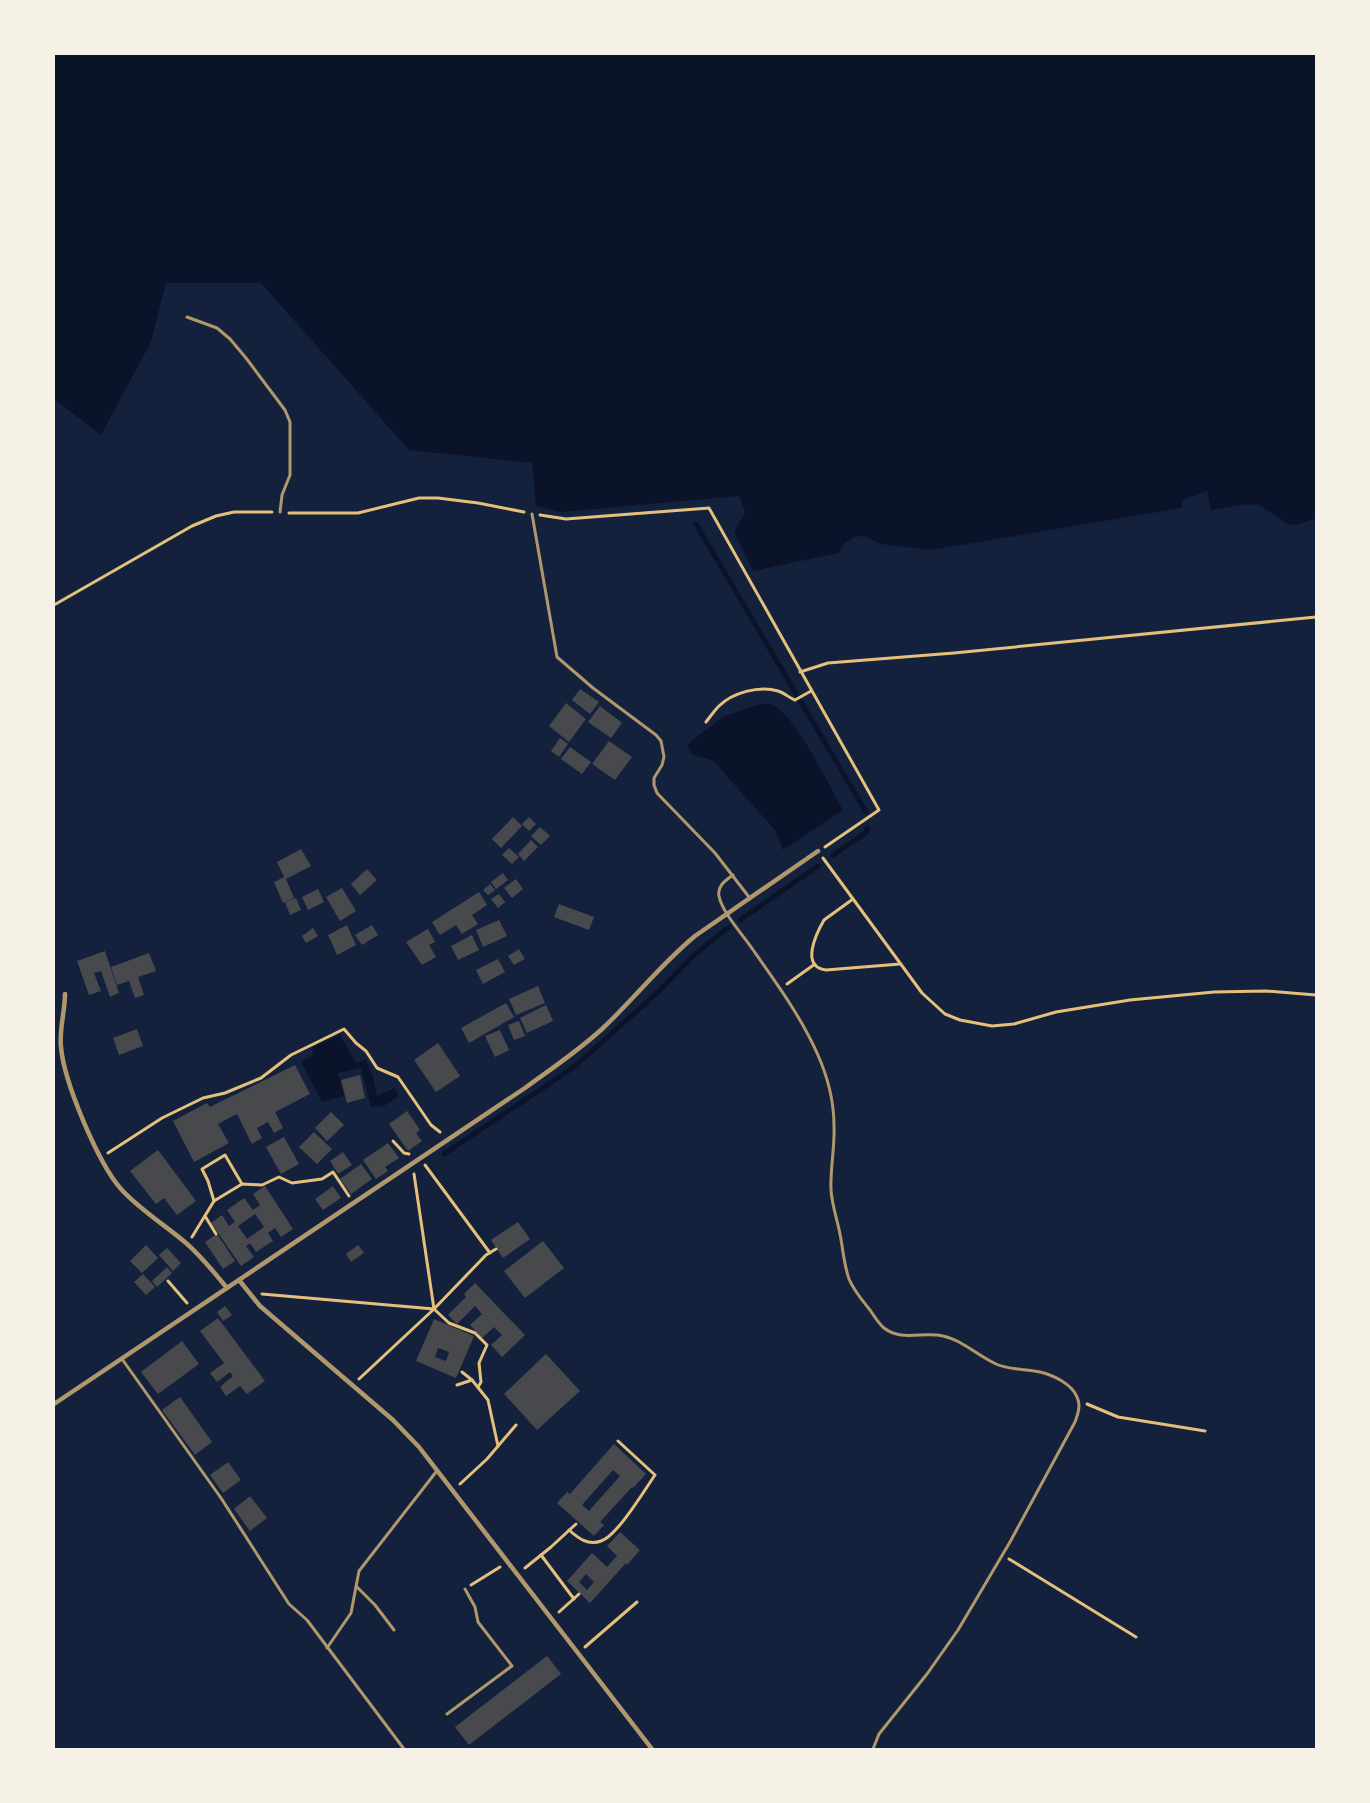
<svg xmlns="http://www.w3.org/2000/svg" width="1370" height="1803" font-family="'Exo 2',sans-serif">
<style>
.water{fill:#0b132b}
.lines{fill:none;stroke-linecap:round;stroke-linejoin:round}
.stream{stroke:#0b132b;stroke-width:5}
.building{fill:#48494c;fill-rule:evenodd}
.path{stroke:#e5c07b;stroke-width:3}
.service{stroke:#b1986c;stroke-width:3}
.pedestrian{stroke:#b1986c;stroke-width:4.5}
</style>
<rect width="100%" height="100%" fill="#14213d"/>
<g class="water">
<path d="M 54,54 L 1316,54 L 1316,518 L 1300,524 L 1289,525 L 1261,506 L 1249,504 L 1211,510 L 1207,491 L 1183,500 L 1182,508 L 931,550 L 881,544 L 867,537 L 856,536 L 845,543 L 839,553 L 753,571 L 734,532 L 745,513 L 739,496 L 561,512 L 536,506 L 532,463 L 409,450 L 261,283 L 166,283 L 151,342 L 101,435 L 54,399 Z"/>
<path d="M 760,704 C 765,704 770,703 775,706 C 797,719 829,785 843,810 L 783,850 L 775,830 L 724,773 C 721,769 718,763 713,761 C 703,755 690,760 688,745 L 692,740 L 725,716 Z"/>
<path d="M 340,1035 L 356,1063 L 366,1060 L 373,1077 L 377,1096 L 395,1088 L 398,1096 L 384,1106 L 371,1107 L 361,1068 L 338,1073 L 344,1096 L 322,1102 L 301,1062 L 314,1054 L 311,1048 Z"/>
</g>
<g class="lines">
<g class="stream">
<path d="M 696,524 L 866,812"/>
<path d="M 833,855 L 867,832 L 867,828"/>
<path d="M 740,920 L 818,866"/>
<path d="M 444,1154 L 574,1067 L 657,993 L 695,954 L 729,927"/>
</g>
</g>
<g class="building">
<path d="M 580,689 L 599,702 L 590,714 L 572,700 Z"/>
<path d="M 566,703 L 586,719 L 569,742 L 549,726 Z"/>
<path d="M 600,706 L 622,723 L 611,738 L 588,722 Z"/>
<path d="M 560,738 L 568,744 L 559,757 L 551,751 Z"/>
<path d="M 609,741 L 632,757 L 615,780 L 592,764 Z"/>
<path d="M 570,747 L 591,762 L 582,774 L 561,759 Z"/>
<path d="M 513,817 L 522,826 L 501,848 L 492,839 Z"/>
<path d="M 529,817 L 536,824 L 529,831 L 522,824 Z"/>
<path d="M 540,827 L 550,836 L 541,845 L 531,836 Z"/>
<path d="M 531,840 L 538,847 L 524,861 L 518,854 Z"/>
<path d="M 509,848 L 519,857 L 512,864 L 502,855 Z"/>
<path d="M 301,849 L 311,866 L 286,879 L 294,898 L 283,903 L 274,882 L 284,877 L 277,862 Z"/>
<path d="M 367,869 L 377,880 L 360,895 L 351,884 Z"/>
<path d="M 503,873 L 508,880 L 496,889 L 491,882 Z"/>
<path d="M 516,879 L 523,889 L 512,898 L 504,888 Z"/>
<path d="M 490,884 L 495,890 L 488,895 L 483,890 Z"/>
<path d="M 342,888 L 356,911 L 340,921 L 326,897 Z"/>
<path d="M 318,889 L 324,902 L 308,910 L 302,897 Z"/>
<path d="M 479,892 L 487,905 L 472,915 L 478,924 L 462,934 L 456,925 L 440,935 L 432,922 Z"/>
<path d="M 499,894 L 505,902 L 498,908 L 491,899 Z"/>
<path d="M 296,898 L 301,910 L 290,915 L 285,902 Z"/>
<path d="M 559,904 L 594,917 L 589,930 L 554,917 Z"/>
<path d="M 499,920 L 507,936 L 483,947 L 476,930 Z"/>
<path d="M 347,925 L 356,945 L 337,955 L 328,935 Z"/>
<path d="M 372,925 L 378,935 L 362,945 L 355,935 Z"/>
<path d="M 313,928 L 318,936 L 306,943 L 302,936 Z"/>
<path d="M 428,929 L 435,942 L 429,945 L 436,957 L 422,965 L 406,942 Z"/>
<path d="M 472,935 L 479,950 L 458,960 L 451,946 Z"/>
<path d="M 519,949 L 525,959 L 514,965 L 508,956 Z"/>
<path d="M 105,951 L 119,993 L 110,997 L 101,971 L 94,973 L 101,991 L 89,995 L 77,961 Z"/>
<path d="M 149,953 L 156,971 L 138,977 L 144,995 L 135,998 L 129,981 L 117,985 L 111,967 Z"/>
<path d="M 498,959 L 505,972 L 483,984 L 476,970 Z"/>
<path d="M 538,986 L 545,1003 L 516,1015 L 509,999 Z"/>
<path d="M 506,1003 L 514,1017 L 469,1043 L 461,1028 Z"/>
<path d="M 546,1005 L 553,1021 L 527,1033 L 520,1018 Z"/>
<path d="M 519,1021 L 525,1036 L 514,1040 L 508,1025 Z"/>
<path d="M 137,1029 L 143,1046 L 119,1055 L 113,1038 Z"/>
<path d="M 500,1030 L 509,1050 L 495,1057 L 485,1036 Z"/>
<path d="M 438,1043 L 460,1076 L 436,1092 L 414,1060 Z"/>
<path d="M 295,1065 L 310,1094 L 275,1112 L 283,1128 L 274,1133 L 268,1122 L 257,1128 L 262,1138 L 252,1144 L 237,1114 L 218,1124 L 229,1143 L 194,1162 L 173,1121 L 207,1103 L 210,1107 Z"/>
<path d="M 360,1075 L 365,1098 L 347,1103 L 341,1080 Z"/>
<path d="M 407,1111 L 420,1130 L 416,1133 L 422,1141 L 408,1151 L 389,1124 Z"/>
<path d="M 331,1112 L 344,1125 L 327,1141 L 315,1128 Z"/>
<path d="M 314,1132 L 332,1149 L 317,1164 L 299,1147 Z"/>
<path d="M 284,1137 L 299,1164 L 281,1174 L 266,1147 Z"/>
<path d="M 388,1143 L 399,1158 L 385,1167 L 388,1171 L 376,1179 L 363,1160 Z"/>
<path d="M 158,1150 L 196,1201 L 177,1215 L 164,1198 L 156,1204 L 130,1171 Z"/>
<path d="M 343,1152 L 352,1165 L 338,1174 L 330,1161 Z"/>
<path d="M 361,1164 L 372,1179 L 351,1194 L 340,1179 Z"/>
<path d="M 265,1186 L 293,1229 L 281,1237 L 275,1228 L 268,1233 L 273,1241 L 256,1252 L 250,1243 L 246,1246 L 254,1257 L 241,1266 L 211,1223 L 222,1215 L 229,1226 L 235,1222 L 227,1210 L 244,1198 L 253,1210 L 260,1205 L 253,1194 ZM 255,1214 L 264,1227 L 247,1239 L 238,1226 Z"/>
<path d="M 333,1186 L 341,1198 L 323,1210 L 315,1199 Z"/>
<path d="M 518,1222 L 530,1239 L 503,1258 L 491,1240 Z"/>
<path d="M 217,1234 L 235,1261 L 223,1269 L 205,1242 Z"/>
<path d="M 543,1241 L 564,1268 L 525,1298 L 504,1271 Z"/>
<path d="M 146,1245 L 158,1258 L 142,1273 L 130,1261 Z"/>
<path d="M 358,1245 L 364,1253 L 351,1262 L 346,1254 Z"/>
<path d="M 167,1248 L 181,1263 L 173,1271 L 159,1255 Z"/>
<path d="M 167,1267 L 172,1273 L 157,1287 L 152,1281 Z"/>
<path d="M 143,1274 L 155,1287 L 146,1295 L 134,1282 Z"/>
<path d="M 475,1283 L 525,1335 L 502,1357 L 491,1345 L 502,1335 L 494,1327 L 482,1338 L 470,1325 L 482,1314 L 475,1306 L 457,1324 L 448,1315 L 466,1297 L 464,1294 Z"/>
<path d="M 225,1306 L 232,1315 L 223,1321 L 217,1312 Z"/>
<path d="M 218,1318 L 265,1381 L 247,1394 L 240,1386 L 226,1396 L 220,1387 L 233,1376 L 230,1372 L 217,1382 L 210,1373 L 224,1363 L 200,1331 Z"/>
<path d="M 434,1319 L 474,1336 L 456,1378 L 416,1361 ZM 438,1348 L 449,1352 L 446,1361 L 435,1357 Z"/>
<path d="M 182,1341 L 199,1364 L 158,1394 L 141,1372 Z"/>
<path d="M 546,1354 L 580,1391 L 537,1430 L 504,1394 Z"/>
<path d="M 180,1397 L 212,1442 L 195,1455 L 162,1410 Z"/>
<path d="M 614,1444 L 646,1474 L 633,1488 L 632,1487 L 600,1522 L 604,1525 L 594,1536 L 557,1503 L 567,1492 L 570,1494 ZM 613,1470 L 620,1476 L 589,1511 L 582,1505 Z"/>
<path d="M 228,1462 L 241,1480 L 223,1493 L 210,1475 Z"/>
<path d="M 250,1496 L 267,1518 L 250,1531 L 234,1509 Z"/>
<path d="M 620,1532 L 640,1550 L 627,1565 L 626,1563 L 590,1603 L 567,1581 L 592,1553 L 607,1567 L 617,1556 L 607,1546 ZM 586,1574 L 594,1582 L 587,1590 L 579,1582 Z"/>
<path d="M 547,1656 L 561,1674 L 469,1745 L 455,1727 Z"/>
</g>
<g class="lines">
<g class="path">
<path d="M 289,513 L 358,513 L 419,498 L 438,498 L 478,503 L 524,512"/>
<path d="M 540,515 L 566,519 L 709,508 L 879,810 L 825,847"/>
<path d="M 54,605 L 192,526 L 216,516 L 234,512 L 272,512"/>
<path d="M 800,672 L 828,663 L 954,653 L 1316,617"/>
<path d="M 706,722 C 710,717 714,711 719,706 C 732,693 759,685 778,691 C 785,693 789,698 795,700 L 811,691"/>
<path d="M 823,858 L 922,993 L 945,1014 L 960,1020 L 992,1026 L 1014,1024 L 1056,1012 L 1130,1000 L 1214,992 L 1266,991 L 1316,995"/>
<path d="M 853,899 L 824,920 C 816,934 800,967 826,970 L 900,964"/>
<path d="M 787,984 L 815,964"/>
<path d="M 393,1141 L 404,1153 L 409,1154"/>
<path d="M 108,1153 L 162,1118 L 203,1098 L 225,1093 L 261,1078 L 291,1055 L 344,1029 L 356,1043 L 366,1051 L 377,1068 L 398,1077 L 431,1125 L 440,1132"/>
<path d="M 425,1165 L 490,1253"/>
<path d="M 214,1201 L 208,1181 L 202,1169 L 225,1155 L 242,1184"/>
<path d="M 205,1216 L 216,1234"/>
<path d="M 192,1237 L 214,1201 L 242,1184 L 262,1185 L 279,1177 L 292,1183 L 322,1179 L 333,1172 L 349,1196"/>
<path d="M 168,1281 L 187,1303"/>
<path d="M 262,1294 L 434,1309 L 414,1174"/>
<path d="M 434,1309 L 449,1323 L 475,1333 L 487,1345 L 479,1363 L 481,1382 L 478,1387"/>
<path d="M 462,1372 L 472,1380 L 488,1400 L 498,1446"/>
<path d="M 359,1379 L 434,1309 L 486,1255 L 496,1249"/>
<path d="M 457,1385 L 472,1380"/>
<path d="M 1087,1404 L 1118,1417 L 1205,1431"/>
<path d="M 460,1484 L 487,1459 L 516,1425"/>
<path d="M 569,1530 C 578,1538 588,1546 601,1541 C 617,1536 644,1491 655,1475 L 618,1441"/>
<path d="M 541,1555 L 574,1599"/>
<path d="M 1009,1559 L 1136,1637"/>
<path d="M 525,1568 L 551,1547 L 576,1524"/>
<path d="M 471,1585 L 500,1567"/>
<path d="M 559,1612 L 579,1594"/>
<path d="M 585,1647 L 637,1602"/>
</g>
<g class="service">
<path d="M 187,317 L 217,328 L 230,339 L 246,358 L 285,410 L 290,422 L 290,475 L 282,495 L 280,512"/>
<path d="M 532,514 L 557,657 L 593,688 L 656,735 L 661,741 L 664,757 L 662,765 L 654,778 L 654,785 L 657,793 L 715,853 L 749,897"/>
<path d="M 733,875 C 725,881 717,886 719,896 C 722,912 742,934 751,947 C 775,981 800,1015 817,1053 C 827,1075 834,1101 834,1126 C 835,1147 830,1169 831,1190 C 832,1205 837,1219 840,1234 C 843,1249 844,1265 849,1279 C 854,1291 862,1300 870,1310 C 874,1316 879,1324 884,1328 C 902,1342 923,1331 943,1336 C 962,1340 978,1356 996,1364 C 1009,1370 1026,1369 1040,1372 C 1053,1375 1072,1384 1077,1397 C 1081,1405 1078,1414 1075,1422 L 1010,1542 L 958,1630 L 927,1674 L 879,1734 L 873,1749"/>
<path d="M 122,1359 L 221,1498 L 289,1604 L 307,1620 L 404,1749"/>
<path d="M 357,1587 L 375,1605 L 394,1630"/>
<path d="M 327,1648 L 351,1613 L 359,1571 L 436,1472"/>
<path d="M 447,1714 L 512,1666 L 478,1622 L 475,1607 L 465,1589"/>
</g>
<g class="pedestrian">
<path d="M 65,994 C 65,1012 59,1029 61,1047 C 64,1082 98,1163 121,1189 C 140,1210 165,1225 186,1243 C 201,1256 214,1272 227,1288"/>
<path d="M 239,1280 L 260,1306 L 393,1420 L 419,1447 L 652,1749"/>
<path d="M 54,1404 L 525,1088 C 551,1069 578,1051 602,1029 C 634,999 661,964 695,936 L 818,851"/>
</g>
</g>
<rect width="1370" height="1803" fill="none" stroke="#f6f1e7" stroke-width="110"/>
</svg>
